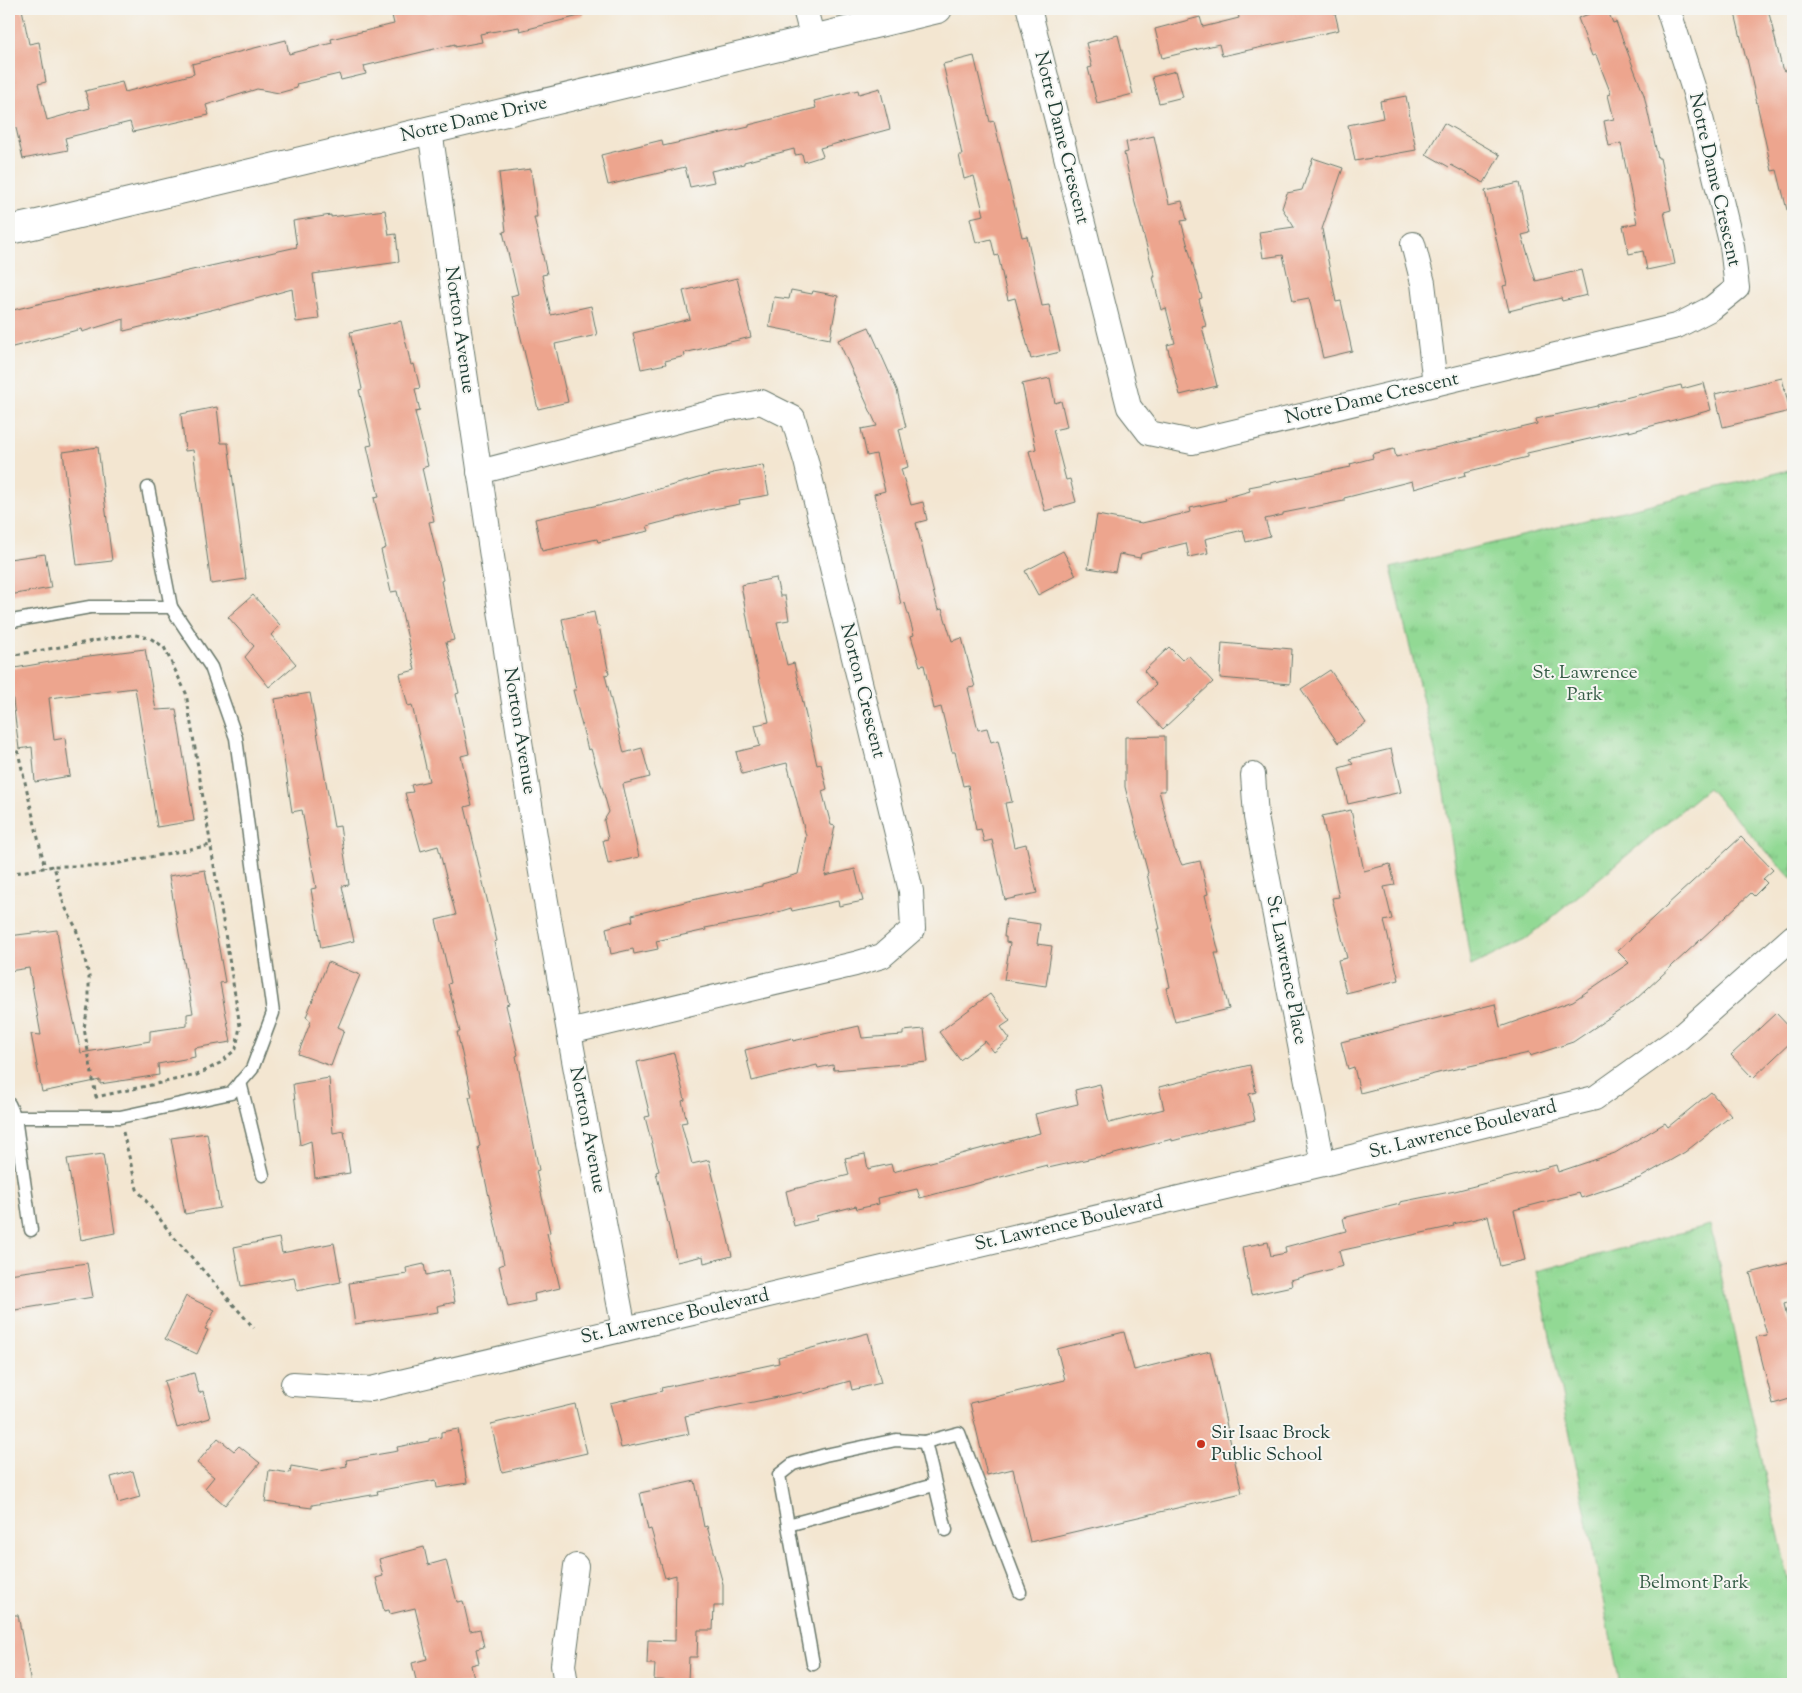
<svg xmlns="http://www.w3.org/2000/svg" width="1802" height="1693" font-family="'Sorts Mill Goudy',serif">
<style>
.grass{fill:url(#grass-tufts);stroke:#588b64}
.building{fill:#eda58e}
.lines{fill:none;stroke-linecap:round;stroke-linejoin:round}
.service-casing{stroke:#69786b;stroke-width:15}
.minor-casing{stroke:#69786b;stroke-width:26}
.tertiary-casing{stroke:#69786b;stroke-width:30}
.path{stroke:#69786b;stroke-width:3;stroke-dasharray:4 4;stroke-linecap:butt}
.service{stroke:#fff;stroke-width:12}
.minor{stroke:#fff;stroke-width:24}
.tertiary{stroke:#fff;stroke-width:28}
.poi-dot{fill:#c8321e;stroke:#f6f6f2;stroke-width:2}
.labels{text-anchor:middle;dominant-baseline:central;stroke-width:4;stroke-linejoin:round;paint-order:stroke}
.street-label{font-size:19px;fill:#1f3d34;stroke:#f6f6f2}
.park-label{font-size:19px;fill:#365c47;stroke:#f6f6f2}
.poi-label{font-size:19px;fill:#1f3d34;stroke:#f6f6f2;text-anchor:start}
</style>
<defs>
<pattern id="grass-tufts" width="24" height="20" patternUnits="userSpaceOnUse" patternTransform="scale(1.25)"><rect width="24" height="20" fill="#92d994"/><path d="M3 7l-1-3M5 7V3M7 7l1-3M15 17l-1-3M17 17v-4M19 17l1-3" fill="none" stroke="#7dbb80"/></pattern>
</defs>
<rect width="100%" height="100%" fill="#f6f6f2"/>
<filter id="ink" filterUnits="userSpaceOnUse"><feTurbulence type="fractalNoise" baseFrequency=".02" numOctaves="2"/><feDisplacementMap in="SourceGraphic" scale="10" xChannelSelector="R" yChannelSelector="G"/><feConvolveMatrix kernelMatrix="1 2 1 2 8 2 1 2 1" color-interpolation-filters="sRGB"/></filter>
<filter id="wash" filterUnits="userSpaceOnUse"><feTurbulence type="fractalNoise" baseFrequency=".0096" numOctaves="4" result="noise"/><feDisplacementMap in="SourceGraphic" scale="20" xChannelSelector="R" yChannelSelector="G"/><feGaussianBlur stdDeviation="1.12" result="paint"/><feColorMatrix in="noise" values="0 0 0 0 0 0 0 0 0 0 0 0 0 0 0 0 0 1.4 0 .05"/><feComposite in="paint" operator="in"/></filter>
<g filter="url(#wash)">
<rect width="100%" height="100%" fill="#f3e6d1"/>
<g class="grass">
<path d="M 1793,469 L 1793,880 L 1708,788 L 1525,940 L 1471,966 L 1442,780 L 1391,568 Z"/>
<path d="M 1710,1225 L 1793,1600 L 1793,1684 L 1620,1684 L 1537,1271 Z"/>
</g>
<g id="blocks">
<g class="building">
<path d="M 9,9 L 22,9 L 29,44 L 39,42 L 46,82 L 38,84 L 47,120 L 90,108 L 85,91 L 122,82 L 125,92 L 194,74 L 192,64 L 286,40 L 289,54 L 332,43 L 331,39 L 394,24 L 391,11 L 402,9 L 424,9 L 425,13 L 444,9 L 582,9 L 583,15 L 520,31 L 519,27 L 480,34 L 482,42 L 455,47 L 455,44 L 364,66 L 366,74 L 341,80 L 339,74 L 296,84 L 297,88 L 279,93 L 257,89 L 206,105 L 209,115 L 133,132 L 130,122 L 65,138 L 68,150 L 23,159 L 16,128 L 9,129 Z"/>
<path d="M 1254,9 L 1334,9 L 1339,30 L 1222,56 L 1219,44 L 1162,58 L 1155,29 L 1200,17 L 1203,27 L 1239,18 L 1238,13 Z"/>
<path d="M 1603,9 L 1607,9 L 1613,23 L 1616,22 L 1644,95 L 1658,158 L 1660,158 L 1671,210 L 1664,212 L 1675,264 L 1647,270 L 1643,251 L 1629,254 L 1623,226 L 1637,223 L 1621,143 L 1609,146 L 1604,121 L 1614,119 L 1608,95 L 1611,94 L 1596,55 L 1592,56 L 1578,18 Z"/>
<path d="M 1754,9 L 1768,9 L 1782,68 L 1784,71 L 1793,68 L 1793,93 L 1790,94 L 1793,111 L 1793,209 L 1787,210 L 1777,170 L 1772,171 L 1747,59 L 1746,59 L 1735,13 Z"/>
<path d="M 1118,35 L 1133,94 L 1097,103 L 1088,68 L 1092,67 L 1086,43 Z"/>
<path d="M 974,56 L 990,122 L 994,121 L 1022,237 L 1027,236 L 1042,306 L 1049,305 L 1060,352 L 1031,359 L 1015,298 L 1008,300 L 998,255 L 995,256 L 991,239 L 976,243 L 970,218 L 984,215 L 974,176 L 964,179 L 959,155 L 962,155 L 957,130 L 958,129 L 943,64 Z"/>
<path d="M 1176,71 L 1183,97 L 1159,103 L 1152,77 Z"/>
<path d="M 880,88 L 890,129 L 820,148 L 823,156 L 804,162 L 802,154 L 795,155 L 794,149 L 744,162 L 744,164 L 711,171 L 714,182 L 690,187 L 685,167 L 608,185 L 601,155 L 662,140 L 663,146 L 749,127 L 749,125 L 816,108 L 814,101 L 858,90 L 859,94 Z"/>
<path d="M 1406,96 L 1416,150 L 1355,161 L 1348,125 L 1383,118 L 1380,101 Z"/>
<path d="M 1444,123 L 1500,155 L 1484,183 L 1451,165 L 1449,167 L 1426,154 Z"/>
<path d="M 1154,136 L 1169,204 L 1182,201 L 1187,220 L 1181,221 L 1202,298 L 1199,299 L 1206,326 L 1202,327 L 1217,386 L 1180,395 L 1167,345 L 1175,343 L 1166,308 L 1161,310 L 1153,277 L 1155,277 L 1135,203 L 1124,153 L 1128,152 L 1126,142 Z"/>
<path d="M 1313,158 L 1343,168 L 1322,229 L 1336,302 L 1341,301 L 1352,351 L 1323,358 L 1309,298 L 1293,301 L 1283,255 L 1263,258 L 1259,232 L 1294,227 L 1282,208 L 1287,193 L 1302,190 Z"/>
<path d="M 531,169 L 537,217 L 534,217 L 547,274 L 542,275 L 551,315 L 591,306 L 597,335 L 555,344 L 568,402 L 538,409 L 511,296 L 518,294 L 503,232 L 506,231 L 499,173 Z"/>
<path d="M 1519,183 L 1530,233 L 1522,235 L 1536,281 L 1581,270 L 1587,295 L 1562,301 L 1561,298 L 1509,311 L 1503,286 L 1507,285 L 1485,191 Z"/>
<path d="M 385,210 L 389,235 L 396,234 L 399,262 L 313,274 L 319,319 L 296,322 L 292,289 L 219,309 L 219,308 L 124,331 L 124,319 L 82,332 L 81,329 L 9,348 L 9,311 L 42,303 L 297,247 L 293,221 L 331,215 L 331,217 Z"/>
<path d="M 737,278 L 751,337 L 684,353 L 685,356 L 665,361 L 666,364 L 641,369 L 633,333 L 690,319 L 683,291 Z"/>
<path d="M 791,290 L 812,294 L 813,291 L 838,296 L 830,339 L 769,327 L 774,297 L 789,299 Z"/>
<path d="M 401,321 L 411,365 L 414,364 L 420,388 L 415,389 L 420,411 L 415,412 L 428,466 L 422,468 L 434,521 L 429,522 L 443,580 L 441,581 L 454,640 L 446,642 L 459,693 L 456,694 L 469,754 L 461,756 L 472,805 L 465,807 L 497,941 L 494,942 L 509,1004 L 506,1005 L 518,1055 L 516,1056 L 539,1170 L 536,1171 L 550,1232 L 547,1233 L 560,1288 L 534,1294 L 535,1301 L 508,1307 L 499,1266 L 504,1264 L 478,1147 L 480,1146 L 469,1097 L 472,1097 L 457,1032 L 460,1032 L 448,984 L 451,983 L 436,920 L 456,915 L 438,846 L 421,851 L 405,793 L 413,792 L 411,785 L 429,781 L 412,705 L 408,706 L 400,674 L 415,670 L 397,591 L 391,592 L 381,550 L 386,548 L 374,498 L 379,497 L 367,446 L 372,445 L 359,390 L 362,389 L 350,332 Z"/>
<path d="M 869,327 L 897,390 L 906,427 L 899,429 L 908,467 L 901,469 L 911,505 L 923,502 L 927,520 L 916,523 L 938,610 L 942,609 L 952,641 L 962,638 L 975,687 L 968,688 L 978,730 L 987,728 L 991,742 L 998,740 L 1012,802 L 1005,803 L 1014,847 L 1026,844 L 1037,893 L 1005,900 L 992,840 L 984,842 L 981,829 L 976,830 L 968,785 L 963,786 L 955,752 L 952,752 L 941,707 L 934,709 L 924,665 L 920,666 L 911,636 L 914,635 L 905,603 L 901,604 L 874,494 L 885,491 L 876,454 L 867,456 L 861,429 L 877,426 L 838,340 Z"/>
<path d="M 1050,378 L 1055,403 L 1061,401 L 1067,427 L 1053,430 L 1066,480 L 1070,479 L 1076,502 L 1045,511 L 1029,451 L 1036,449 L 1022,384 Z"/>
<path d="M 1782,378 L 1790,411 L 1723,427 L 1715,394 Z"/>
<path d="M 1704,383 L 1711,410 L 1629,432 L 1629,430 L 1527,453 L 1527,457 L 1465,472 L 1466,475 L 1414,489 L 1412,481 L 1344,498 L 1344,501 L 1283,513 L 1283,515 L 1265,519 L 1270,536 L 1246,542 L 1243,530 L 1205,539 L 1208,553 L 1189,557 L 1186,543 L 1141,554 L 1140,558 L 1119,554 L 1115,572 L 1088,568 L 1097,515 L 1142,523 L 1191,512 L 1190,508 L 1226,500 L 1225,498 L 1250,491 L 1249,487 L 1351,467 L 1350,464 L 1373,458 L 1372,454 L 1394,449 L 1396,457 L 1537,424 L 1536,419 L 1597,406 L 1597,405 L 1641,394 L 1641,395 L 1681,385 L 1682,389 Z"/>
<path d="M 217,407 L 221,443 L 228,443 L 246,579 L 211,584 L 193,450 L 185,451 L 181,414 Z"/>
<path d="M 98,447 L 112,561 L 77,565 L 63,452 Z"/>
<path d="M 763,465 L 769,495 L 739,500 L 740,504 L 708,510 L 647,526 L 649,531 L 598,542 L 597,539 L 542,551 L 535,519 L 612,502 L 713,474 Z"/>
<path d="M 1063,551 L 1076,575 L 1038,595 L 1025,571 Z"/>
<path d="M 45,554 L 51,588 L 9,595 L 9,559 Z"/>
<path d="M 776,578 L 780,596 L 785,596 L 789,620 L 777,622 L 787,665 L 794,663 L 817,765 L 821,764 L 827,789 L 822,791 L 831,825 L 835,826 L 825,876 L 855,869 L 863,901 L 839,906 L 838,901 L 792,911 L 791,908 L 759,918 L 705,928 L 706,930 L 656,941 L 658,949 L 634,954 L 633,949 L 611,954 L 606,928 L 633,921 L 632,915 L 709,896 L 762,886 L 762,884 L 798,874 L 806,836 L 787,763 L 742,774 L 736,752 L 760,746 L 755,725 L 769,722 L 754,656 L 741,585 Z"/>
<path d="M 253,595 L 280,625 L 271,635 L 296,664 L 269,687 L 245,657 L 254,646 L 228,617 Z"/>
<path d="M 594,612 L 597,626 L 599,626 L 609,674 L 605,675 L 624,753 L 642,748 L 650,777 L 623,784 L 639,857 L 608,864 L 603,840 L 608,839 L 604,820 L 609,812 L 591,749 L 588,750 L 573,690 L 576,690 L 562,619 Z"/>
<path d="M 1222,643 L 1292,649 L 1290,684 L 1220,678 Z"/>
<path d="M 1169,647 L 1182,660 L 1188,655 L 1213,682 L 1163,729 L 1138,702 L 1156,685 L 1144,671 Z"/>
<path d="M 145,649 L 156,710 L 176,709 L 194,821 L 157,827 L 135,688 L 49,698 L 54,740 L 65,738 L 70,776 L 35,782 L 32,747 L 19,749 L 9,669 L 73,658 Z"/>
<path d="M 1330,670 L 1366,723 L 1338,743 L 1301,689 Z"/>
<path d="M 310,693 L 334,827 L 340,826 L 349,885 L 342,886 L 354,941 L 321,948 L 311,889 L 316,888 L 302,810 L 292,812 L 275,699 Z"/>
<path d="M 1165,736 L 1165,791 L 1159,791 L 1174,848 L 1182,865 L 1200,861 L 1208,894 L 1205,895 L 1219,953 L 1215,953 L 1229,1009 L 1175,1022 L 1166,988 L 1170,987 L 1157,929 L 1160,929 L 1147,874 L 1148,873 L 1125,787 L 1125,737 Z"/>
<path d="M 1391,749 L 1401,792 L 1348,804 L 1339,768 L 1353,764 L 1349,759 Z"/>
<path d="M 1351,810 L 1364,871 L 1390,864 L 1395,885 L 1384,887 L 1392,919 L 1384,921 L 1399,980 L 1346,993 L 1338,960 L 1347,958 L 1332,898 L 1339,897 L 1322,816 Z"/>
<path d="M 1741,837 L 1773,870 L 1763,879 L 1767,883 L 1754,896 L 1751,893 L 1634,1001 L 1573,1042 L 1530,1056 L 1529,1053 L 1442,1072 L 1360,1093 L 1354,1067 L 1348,1069 L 1341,1042 L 1495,1004 L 1500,1027 L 1573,1001 L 1629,963 L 1617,951 Z"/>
<path d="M 205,870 L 225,982 L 220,983 L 231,1042 L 194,1048 L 195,1057 L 158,1064 L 159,1075 L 100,1084 L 100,1080 L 42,1092 L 31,1034 L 41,1035 L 29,968 L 9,971 L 9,936 L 57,930 L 64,977 L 81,1053 L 150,1041 L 150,1031 L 187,1026 L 187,1014 L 193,1013 L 169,876 Z"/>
<path d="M 1006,919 L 1040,924 L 1037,944 L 1052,946 L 1046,986 L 1004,980 L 1010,943 L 1006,942 L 1006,937 L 1004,937 Z"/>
<path d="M 328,962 L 360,975 L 338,1027 L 344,1030 L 331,1066 L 298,1054 L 311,1021 L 306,1017 Z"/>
<path d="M 990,994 L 1010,1021 L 1001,1027 L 1010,1039 L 994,1052 L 985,1041 L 960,1060 L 939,1032 Z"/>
<path d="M 1776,1013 L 1793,1031 L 1793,1040 L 1753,1078 L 1731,1055 Z"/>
<path d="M 859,1026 L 862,1038 L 903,1035 L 903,1031 L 924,1029 L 928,1062 L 834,1070 L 833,1065 L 818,1068 L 817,1065 L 752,1081 L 745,1050 L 792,1038 L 793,1041 Z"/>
<path d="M 674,1053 L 685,1100 L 682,1101 L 687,1122 L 681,1123 L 692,1164 L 709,1160 L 732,1256 L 704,1263 L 703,1256 L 677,1262 L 656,1172 L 659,1171 L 645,1117 L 650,1116 L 637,1062 Z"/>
<path d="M 1250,1065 L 1256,1092 L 1249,1094 L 1255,1120 L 1206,1131 L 1206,1132 L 1172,1141 L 1172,1139 L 1103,1157 L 1102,1156 L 1048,1168 L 1047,1165 L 920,1198 L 917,1189 L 878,1198 L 879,1204 L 857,1209 L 856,1206 L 816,1216 L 817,1220 L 794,1226 L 786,1191 L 849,1175 L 845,1158 L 865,1154 L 868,1169 L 891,1164 L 893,1172 L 1040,1133 L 1035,1114 L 1078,1104 L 1075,1090 L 1100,1084 L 1109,1123 L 1164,1109 L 1159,1087 Z"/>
<path d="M 329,1078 L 333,1133 L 344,1131 L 350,1173 L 315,1178 L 311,1141 L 300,1145 L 293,1084 Z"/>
<path d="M 1711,1092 L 1731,1116 L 1685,1152 L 1640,1178 L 1581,1198 L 1579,1193 L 1514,1210 L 1525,1260 L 1500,1266 L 1488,1216 L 1453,1224 L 1454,1226 L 1339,1251 L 1343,1266 L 1291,1280 L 1292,1286 L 1251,1295 L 1242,1247 L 1268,1242 L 1271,1256 L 1286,1253 L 1285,1247 L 1346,1231 L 1343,1218 L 1400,1204 L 1400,1202 L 1455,1191 L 1556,1165 L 1558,1172 L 1615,1153 L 1665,1123 L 1668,1127 Z"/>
<path d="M 207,1133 L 220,1208 L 185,1214 L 171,1138 Z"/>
<path d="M 103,1154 L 115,1233 L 81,1240 L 67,1159 Z"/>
<path d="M 279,1238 L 282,1253 L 334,1243 L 341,1282 L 297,1291 L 294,1277 L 241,1286 L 234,1247 Z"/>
<path d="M 1793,1262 L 1793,1301 L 1784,1304 L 1793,1341 L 1793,1398 L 1773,1404 L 1756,1337 L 1767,1335 L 1750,1273 Z"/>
<path d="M 87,1263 L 93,1297 L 9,1311 L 9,1274 Z"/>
<path d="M 424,1264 L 426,1275 L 449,1270 L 455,1302 L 437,1306 L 438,1312 L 355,1324 L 349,1283 L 407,1274 L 406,1268 Z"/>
<path d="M 186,1296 L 215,1310 L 205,1329 L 208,1330 L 197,1354 L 165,1339 Z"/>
<path d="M 1124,1332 L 1134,1370 L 1210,1351 L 1242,1493 L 1030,1542 L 1013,1469 L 987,1475 L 970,1403 L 1065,1380 L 1057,1349 Z"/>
<path d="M 868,1333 L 881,1383 L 852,1390 L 850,1381 L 803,1394 L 802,1392 L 685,1416 L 689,1434 L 621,1448 L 610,1403 L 662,1391 L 661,1388 L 779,1363 L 778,1357 Z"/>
<path d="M 194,1373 L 199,1393 L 203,1391 L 210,1418 L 177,1428 L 164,1381 Z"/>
<path d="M 575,1404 L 587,1453 L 502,1472 L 491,1424 Z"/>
<path d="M 458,1429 L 467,1483 L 437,1488 L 436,1480 L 377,1491 L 378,1494 L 312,1505 L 312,1508 L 265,1502 L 269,1470 L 290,1473 L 291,1466 L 320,1471 L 347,1466 L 346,1460 L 398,1451 L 397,1447 L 429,1441 L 429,1439 L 441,1437 L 441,1432 Z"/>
<path d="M 218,1438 L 234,1451 L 239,1446 L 260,1463 L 225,1505 L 205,1488 L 214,1477 L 197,1463 Z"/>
<path d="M 133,1471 L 140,1497 L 118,1503 L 111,1477 Z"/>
<path d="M 695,1481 L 704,1527 L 707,1526 L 723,1584 L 723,1606 L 714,1606 L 713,1630 L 698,1630 L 697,1657 L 689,1657 L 688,1681 L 654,1680 L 655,1664 L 647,1664 L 648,1640 L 675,1641 L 676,1575 L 665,1578 L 651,1529 L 648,1530 L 640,1493 Z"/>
<path d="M 424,1547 L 428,1565 L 446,1560 L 457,1602 L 463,1601 L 470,1631 L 480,1629 L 484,1647 L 476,1649 L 479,1663 L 471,1665 L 475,1684 L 417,1684 L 412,1663 L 427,1659 L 415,1608 L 390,1614 L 389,1610 L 384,1611 L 376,1578 L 383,1576 L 379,1559 Z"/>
<path d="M 9,1615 L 18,1615 L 31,1684 L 9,1684 Z"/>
</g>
</g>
</g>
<g filter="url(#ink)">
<use href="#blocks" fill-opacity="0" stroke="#69786b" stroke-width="1"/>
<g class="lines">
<defs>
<g id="service">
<path d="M 148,488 L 171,607"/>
<path d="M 9,624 L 12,621 L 90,607 L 171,607 L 211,667 L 236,738 L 273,1013 L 252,1069 L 231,1093 L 120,1117 L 15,1117 L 9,1104"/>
<path d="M 240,1082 L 263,1175"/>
<path d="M 15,1117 L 31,1230"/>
<path d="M 788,1525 L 934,1485"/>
<path d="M 946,1530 L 925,1442 L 959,1433 L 1020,1592"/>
<path d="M 813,1664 L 779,1475 L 793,1464 L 825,1455 L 896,1440 L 925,1442"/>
</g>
<g id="minor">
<path d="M 805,9 L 813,39"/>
<path d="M 1029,9 L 1129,407 L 1149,433 L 1192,442 L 1677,326 L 1712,308 L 1737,288 L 1732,246 L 1695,93 L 1668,9"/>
<path d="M 430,130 C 464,366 497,601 535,836 C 562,1001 593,1165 624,1329"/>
<path d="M 1413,244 L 1423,283 L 1435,384"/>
<path d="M 479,472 L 721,410 L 761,402 L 793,418 L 806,461 L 911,891 L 913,929 L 882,956 L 855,964 L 569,1032"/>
<path d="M 1253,775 L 1256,817 L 1323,1164"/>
<path d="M 293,1384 L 371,1389 L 1323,1164 L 1595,1098 L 1679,1038 L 1793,937"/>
<path d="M 566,1684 L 563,1665 L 576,1566"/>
</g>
<path id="tertiary" d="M 9,230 L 37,224 L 938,9"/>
</defs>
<use href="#service" class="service-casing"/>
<use href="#minor" class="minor-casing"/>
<use href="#tertiary" class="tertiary-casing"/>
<g class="path">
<path d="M 9,656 L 116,637 L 135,635 L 150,638 L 164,647 L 186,693 L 240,1026 L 236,1049 L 220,1063 L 197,1075 L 96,1097"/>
<path d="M 9,748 L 18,752 L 45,868"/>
<path d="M 9,874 L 54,866"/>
<path d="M 95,1097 L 96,1097 L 84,1028 L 89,1002 L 89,976 L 82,948 L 75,926 L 64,905 L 54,866 L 104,866 L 211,845"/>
<path d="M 123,1132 L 137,1189 L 172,1235 L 254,1328"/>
</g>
<use href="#service" class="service"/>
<use href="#minor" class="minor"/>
<use href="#tertiary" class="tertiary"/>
</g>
</g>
<circle class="poi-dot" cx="1201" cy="1444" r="5"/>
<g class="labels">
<g class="street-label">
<text transform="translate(474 120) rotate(-13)">Notre Dame Drive</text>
<text transform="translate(1061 138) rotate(76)">Notre Dame Crescent</text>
<text transform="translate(1714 180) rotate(77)">Notre Dame Crescent</text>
<text transform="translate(459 330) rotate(82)">Norton Avenue</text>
<text transform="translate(1372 399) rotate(-13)">Notre Dame Crescent</text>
<text transform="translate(862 691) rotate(76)">Norton Crescent</text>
<text transform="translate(519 731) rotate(81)">Norton Avenue</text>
<text transform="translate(1286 970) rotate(79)">St. Lawrence Place</text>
<text transform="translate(587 1130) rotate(79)">Norton Avenue</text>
<text transform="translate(1463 1130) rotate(-14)">St. Lawrence Boulevard</text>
<text transform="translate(1069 1224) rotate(-13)">St. Lawrence Boulevard</text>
<text transform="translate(675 1317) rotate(-13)">St. Lawrence Boulevard</text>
</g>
<g class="park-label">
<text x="1585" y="673">St. Lawrence<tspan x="1585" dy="22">Park</tspan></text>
<text x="1694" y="1583">Belmont Park</text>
</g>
<g class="poi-label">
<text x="1211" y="1433">Sir Isaac Brock<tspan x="1211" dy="22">Public School</tspan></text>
</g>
</g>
<rect width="1802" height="1693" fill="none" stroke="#f6f6f2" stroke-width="30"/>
</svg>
